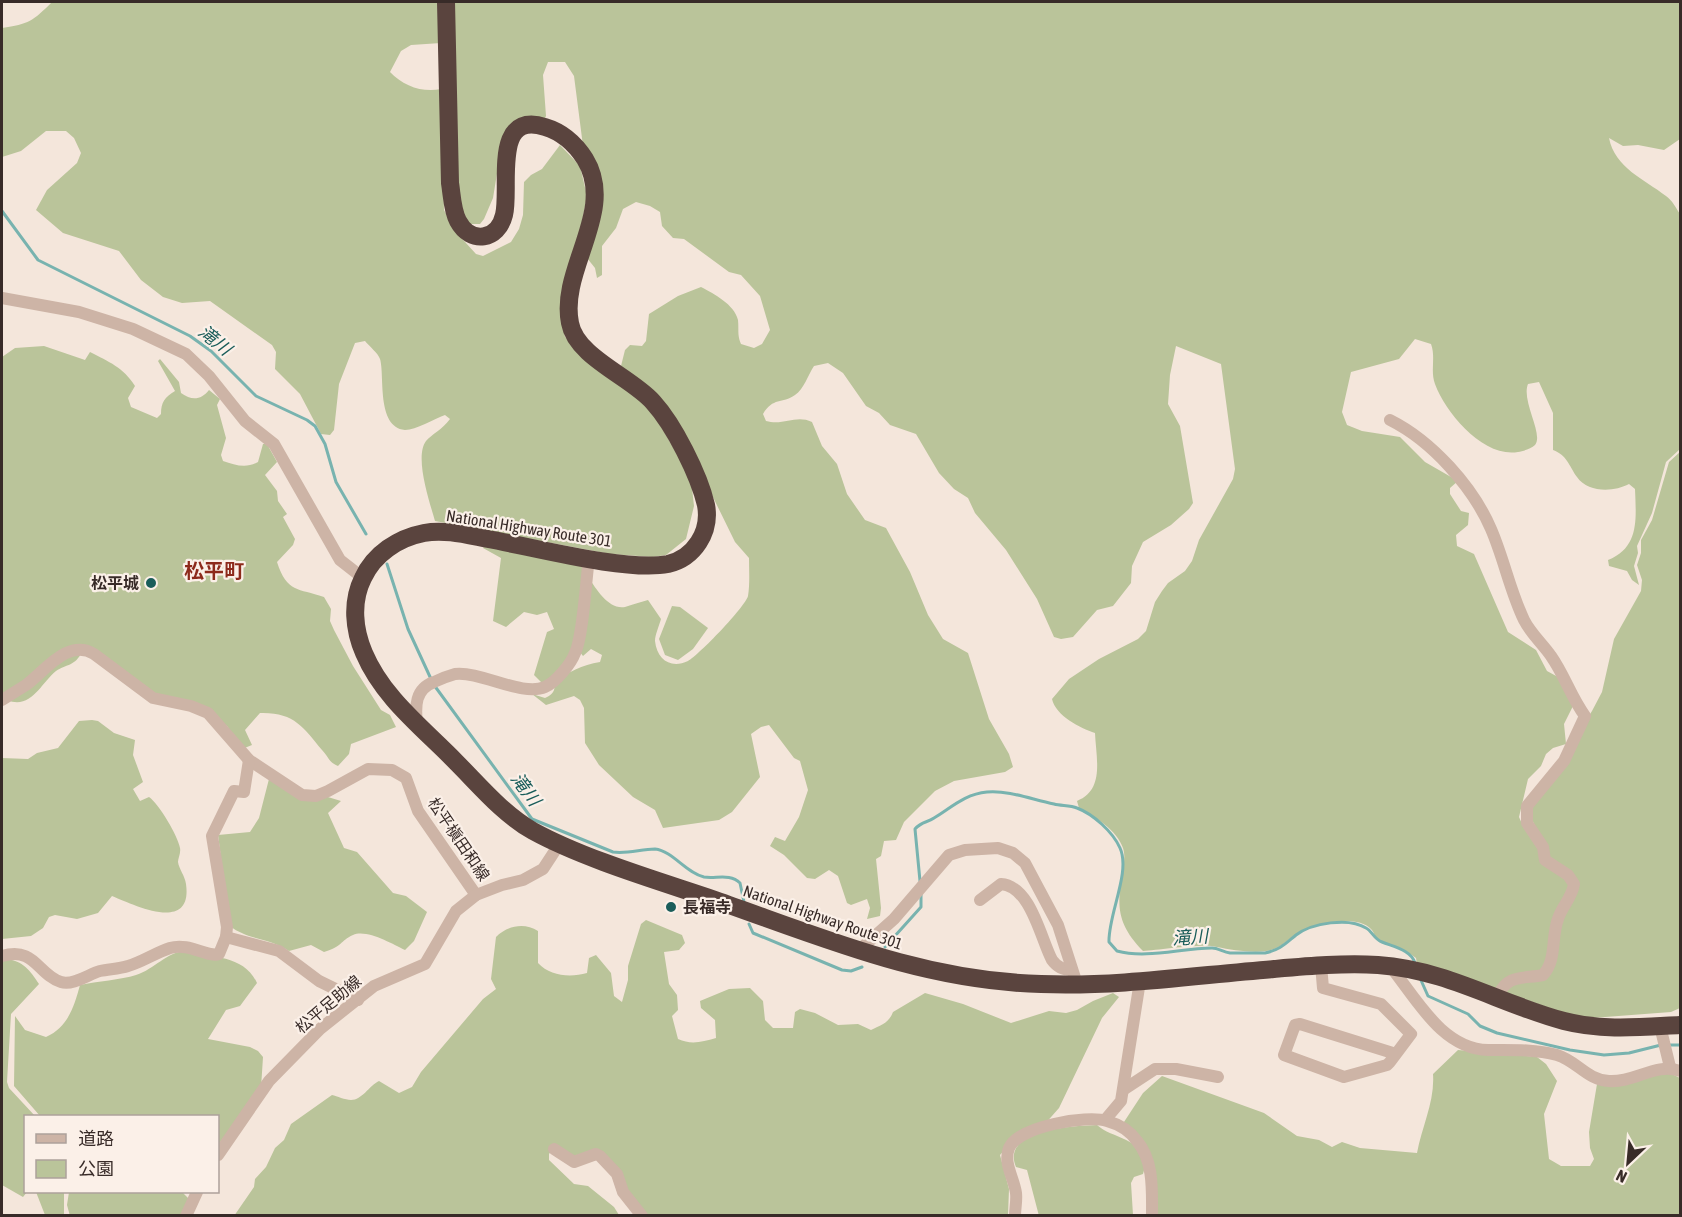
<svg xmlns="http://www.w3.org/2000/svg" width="1682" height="1217" font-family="'Asap Condensed','Noto Sans JP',sans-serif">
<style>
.green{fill:#bac49a}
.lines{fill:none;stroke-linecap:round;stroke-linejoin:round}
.stream{stroke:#78b3af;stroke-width:3}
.minor{stroke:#cdb4a6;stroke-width:12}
.highway{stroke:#5a443e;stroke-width:18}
.poi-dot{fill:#1a5d5a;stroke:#fbf0e8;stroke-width:2}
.labels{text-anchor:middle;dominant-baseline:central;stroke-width:4.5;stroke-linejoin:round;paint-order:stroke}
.street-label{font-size:16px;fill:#382b28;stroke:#fbf0e8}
.poi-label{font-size:16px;font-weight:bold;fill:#382b28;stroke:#fbf0e8;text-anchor:end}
.water-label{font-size:18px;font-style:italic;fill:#1a5d5a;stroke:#fbf0e8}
.quarter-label{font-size:20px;font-weight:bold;fill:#8d2a1b;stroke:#fbf0e8}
</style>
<rect width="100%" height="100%" fill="#f4e6db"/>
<g class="green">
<path d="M 52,2 L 440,2 L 441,43 L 411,45 L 401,51 L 390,72 C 403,86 423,93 441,89 L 444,210 L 455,231 L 476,254 L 483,256 L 511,242 L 519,229 L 523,215 L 524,182 L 531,175 L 542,169 L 560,145 L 580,166 L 587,196 L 562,324 L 565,337 L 649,405 L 691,479 L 694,506 L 686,539 L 666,555 L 653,557 L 610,554 L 435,521 C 430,503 414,457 426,441 C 432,434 442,430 450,419 L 445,415 C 434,419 416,430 405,430 C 376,427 385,375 380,359 C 378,353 369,346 365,341 L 355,343 L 339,384 L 334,430 L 330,435 L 321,434 L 300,394 L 275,369 L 276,352 L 272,345 L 210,301 L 182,303 L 163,297 L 141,280 L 119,251 L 63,233 L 36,210 L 47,190 L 77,163 L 81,153 L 74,138 L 66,131 L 46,131 L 21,151 L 2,157 L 2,28 C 29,24 33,21 52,2 Z"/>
<path d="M 452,2 L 1680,2 L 1680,139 L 1664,150 L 1638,145 L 1623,146 L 1609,138 C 1615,168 1644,179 1666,196 C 1672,200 1676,208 1680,214 L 1680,449 L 1666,462 L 1652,513 L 1637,546 L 1638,553 L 1634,566 L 1639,585 L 1632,580 L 1627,571 L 1609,566 L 1608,560 C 1640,547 1636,518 1635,489 L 1629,484 C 1614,492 1588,493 1577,477 C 1569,466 1567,455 1553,450 L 1553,413 L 1539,382 L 1528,384 C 1521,401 1544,434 1535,445 C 1531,449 1523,451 1518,452 C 1484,458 1446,414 1435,384 C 1430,371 1436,357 1431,344 L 1415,339 L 1399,359 L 1351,372 L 1342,412 L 1347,425 L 1362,431 L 1400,437 L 1425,462 L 1458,481 L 1450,488 L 1450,494 L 1461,511 L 1469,513 L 1468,525 L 1456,535 L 1457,546 L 1474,554 L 1508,632 L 1536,650 L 1547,671 L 1558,677 L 1573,706 L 1564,724 L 1566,744 L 1553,748 L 1546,754 L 1541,766 L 1528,779 L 1519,817 L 1523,826 L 1571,882 L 1546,968 L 1496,989 L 1417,964 L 1416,958 C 1405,949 1392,947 1379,940 C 1374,937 1375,933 1371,929 C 1357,914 1317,923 1301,931 C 1288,938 1282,949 1266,951 C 1252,953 1231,950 1217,947 C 1203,943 1160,950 1143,951 C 1119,926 1116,909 1122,875 C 1123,866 1126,857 1123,848 C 1117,830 1094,816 1079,808 L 1077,801 C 1105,790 1096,758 1095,733 C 1080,728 1056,716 1052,699 L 1069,679 L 1099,659 L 1138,639 L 1146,631 L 1155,602 L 1162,591 L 1168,583 L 1185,571 L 1192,561 L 1199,540 L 1233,479 L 1235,469 L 1221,364 L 1176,346 L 1170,375 L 1168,404 L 1180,426 L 1193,503 L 1189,509 L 1171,525 L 1143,542 L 1132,566 L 1131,583 L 1113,606 L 1097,610 L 1073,637 L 1061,639 L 1054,637 L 1037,599 L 1006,550 L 975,513 L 968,498 L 954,489 L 939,473 L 916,434 L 890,425 L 879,413 L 866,406 L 843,373 L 828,363 L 814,366 C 808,375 804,389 795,395 C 782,404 773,397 763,414 L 766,421 C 784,426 796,414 812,422 L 822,446 L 837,464 L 847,494 L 865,520 L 886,528 L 910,572 L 928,615 L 943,639 L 968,653 L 989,719 L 1009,754 L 1013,767 L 1005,772 L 954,781 L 935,791 L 904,822 L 896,840 L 884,841 L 881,856 L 876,859 L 881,908 L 880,916 L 867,919 L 870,908 L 867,899 L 851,905 L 847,903 L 838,876 L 829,870 L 815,879 L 807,878 L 784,855 L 770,846 L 775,837 L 785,841 L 799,817 L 808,790 L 800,761 L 794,758 L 769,725 L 761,727 L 751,734 L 760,777 L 732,812 L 719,820 L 663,828 L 655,810 L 633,797 L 599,765 L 585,743 L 584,708 L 580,700 L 574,696 L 546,705 L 532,694 L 545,698 C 552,695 556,691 554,683 C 568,672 582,665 600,662 L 602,655 L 591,649 L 583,656 L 579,651 L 589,578 C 596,589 609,610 625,607 C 632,605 640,602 648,600 L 661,619 C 659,626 655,635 655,641 C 657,660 671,669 688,661 C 699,655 745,607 748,596 C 750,584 749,570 749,558 L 735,542 L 687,444 L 621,366 L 625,350 L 630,345 L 642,346 L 646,341 L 649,314 L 678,296 L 701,287 C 714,294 734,304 738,320 C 739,329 737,335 741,344 L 754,348 L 762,344 L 770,330 L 760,296 L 741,275 L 729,272 L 684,239 L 673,238 L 662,226 L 660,212 L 650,206 L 636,202 L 623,209 L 616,228 L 602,246 L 602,275 L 597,278 L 595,268 L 587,258 L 602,195 L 583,146 L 574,76 L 565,62 L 548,62 L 543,75 L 546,116 L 544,120 L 501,149 L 493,198 L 484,219 L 480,224 L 470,224 L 459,211 Z"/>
<path d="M 44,346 L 85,360 L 90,352 C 109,362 123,367 135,386 L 128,398 L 131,407 L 157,418 L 161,414 C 161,402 165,397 175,391 L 158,361 L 160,359 L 179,382 L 181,393 C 192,401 201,400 209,390 L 220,399 L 217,405 L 226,438 L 221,455 L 223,461 C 235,465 246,469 258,462 L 263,444 L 267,444 L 277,462 L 265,475 L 277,491 L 278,501 L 287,514 L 283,517 L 295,539 L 293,545 L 277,562 C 287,593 298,588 324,597 L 331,609 L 330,621 L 334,630 L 353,666 L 381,710 L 390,715 L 396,727 L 351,744 L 349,754 L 338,766 C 328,762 329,757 322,750 C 303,727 294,712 260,713 L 245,730 L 252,745 L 242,749 L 227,726 L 160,698 L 86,647 L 2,697 L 2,357 L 15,348 Z"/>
<path d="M 1680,452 L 1680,1008 L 1671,1012 L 1592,1018 L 1571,1016 L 1505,992 L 1507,985 L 1540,978 L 1558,928 L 1576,889 L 1552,862 L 1528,811 L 1592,711 L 1602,692 L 1614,639 L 1641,591 L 1642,580 L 1637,565 L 1641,553 L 1641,540 L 1652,520 L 1669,462 Z"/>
<path d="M 485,545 L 586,564 L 575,649 L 557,673 L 542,683 L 534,675 L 547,632 L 554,629 L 547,612 L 537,615 L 524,612 L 506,627 L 493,621 L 501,558 L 483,548 Z"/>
<path d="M 672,606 L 680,607 L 708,628 L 693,649 L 678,660 L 665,655 L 659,639 Z"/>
<path d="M 82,652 C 75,666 67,664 56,671 C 41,683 31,710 7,700 L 60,659 Z"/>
<path d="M 92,720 L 98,721 L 114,733 L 135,740 L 133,755 L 143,782 L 133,789 L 140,801 L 149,797 C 159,804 178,836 180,848 C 181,853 178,858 178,862 C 179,869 185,876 186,884 C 193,934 134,905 112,896 L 98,913 L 77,919 L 55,915 L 49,917 L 43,928 L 31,936 L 2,939 L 2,758 L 28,759 L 37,753 L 58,748 L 79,721 Z"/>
<path d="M 269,779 L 341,801 L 328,813 L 344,848 L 357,852 L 393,893 L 406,896 L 427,912 L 414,941 L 405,950 C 392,944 367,929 353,935 C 340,941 342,947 324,952 L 311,945 L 289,951 C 271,938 247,940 230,926 L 218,835 L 250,832 L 259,818 Z"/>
<path d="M 646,920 L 682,935 L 685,943 L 679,950 L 664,952 L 669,984 L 677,995 L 678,1010 L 672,1016 L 678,1039 C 691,1045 702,1042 716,1038 L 715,1020 L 701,1008 L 700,1001 L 729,989 L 750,988 L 763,1001 L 765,1020 L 773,1028 L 793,1028 L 795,1012 L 800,1009 L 815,1013 L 838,1025 L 858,1024 L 871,1030 C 881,1025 889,1023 893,1012 L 925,993 L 963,1004 L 1011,1023 L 1049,1011 L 1066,1013 L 1077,1010 L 1093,1001 L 1113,993 L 1119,997 L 1102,1018 L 1059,1108 L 1044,1125 L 1015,1138 L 1000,1155 L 1009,1189 L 1008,1215 L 645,1215 L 601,1154 L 574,1159 L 554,1147 L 549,1154 L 549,1160 L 574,1184 L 588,1186 L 614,1207 L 619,1215 L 234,1216 L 254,1187 L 255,1179 L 266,1167 L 275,1148 L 284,1140 L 291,1124 L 332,1095 C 337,1096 345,1100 351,1100 C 362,1100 369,1086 379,1081 L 399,1093 L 412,1087 L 421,1072 L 483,999 L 496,989 L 491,979 L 496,937 C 507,926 524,922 538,931 L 538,963 C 550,976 570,978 587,973 L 589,958 L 596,955 L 611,973 L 614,996 L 622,1002 L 628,980 L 628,966 L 641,924 Z"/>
<path d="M 186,951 C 213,958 244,955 257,983 L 240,1006 L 226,1010 L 208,1039 L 250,1047 L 258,1051 L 263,1057 L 261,1088 L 218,1145 L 218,1116 L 40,1116 L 14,1086 L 15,1016 L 25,1030 L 46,1037 C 68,1027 74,1007 80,985 C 97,981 121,980 136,975 C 155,969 166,952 186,951 Z"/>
<path d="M 6,959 C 23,961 30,970 39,984 L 11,1014 L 7,1082 L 9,1088 L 35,1116 L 26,1116 L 27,1192 L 23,1197 L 2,1185 L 2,960 Z"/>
<path d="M 1458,1050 L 1537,1057 L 1546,1064 L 1557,1081 L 1544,1114 L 1549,1159 L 1561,1166 L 1590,1166 L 1594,1159 L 1590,1148 L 1589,1132 L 1597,1084 L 1663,1073 L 1670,1073 L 1680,1078 L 1680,1215 L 1154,1215 L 1152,1172 L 1122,1125 L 1143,1093 L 1162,1076 L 1264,1113 L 1297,1136 L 1319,1140 L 1332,1147 L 1342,1142 L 1360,1148 L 1417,1153 C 1422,1126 1435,1101 1433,1074 Z"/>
<path d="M 1097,1125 C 1113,1140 1154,1139 1143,1174 L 1134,1177 L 1131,1183 L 1133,1215 L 1039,1216 L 1027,1170 L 1016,1167 C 1000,1129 1074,1126 1097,1125 Z"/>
<path d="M 36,1192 L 64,1192 L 64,1215 L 45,1215 Z"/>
<path d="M 69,1192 L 182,1192 L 188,1198 L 191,1216 L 70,1216 L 67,1205 Z"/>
</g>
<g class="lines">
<g class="stream">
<path d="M 2,211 L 38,260 L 190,336 L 211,351 L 256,396 L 307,420 L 315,426 L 325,444 L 336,482 L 366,534"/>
<path d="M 387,564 L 408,629 L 431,679"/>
<path d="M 434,685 L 532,819 L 613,852 C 628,854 641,849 655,849 C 673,851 686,873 704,877 C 716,879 730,873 740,883 L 744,902"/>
<path d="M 920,881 L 915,829 C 922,821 927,823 934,818 C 952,807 965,794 987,792 C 1009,790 1033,800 1054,804 C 1061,806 1070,805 1077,808 C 1093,814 1113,832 1120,848 C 1131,872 1108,915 1109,942 L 1117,951 C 1147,959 1181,948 1212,948 C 1218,948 1223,952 1230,953 C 1233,953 1263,953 1265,953 C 1280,950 1285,944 1296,935 C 1312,923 1349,917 1366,928 C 1372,931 1374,939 1382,942 C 1394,947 1411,950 1415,963"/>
<path d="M 749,924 L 753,933 L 842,970 L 851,971 L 862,967"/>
<path d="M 885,947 L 921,907 L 921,894"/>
<path d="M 1420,978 L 1428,996 L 1468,1014 L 1480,1026 L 1497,1033 L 1570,1050 L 1604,1055 L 1629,1053 L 1661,1045"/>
<path d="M 1667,1045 L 1680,1045"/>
</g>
<g class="minor">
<path d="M 2,298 L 79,312 L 133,329 L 186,354 L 209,376 L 245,421 L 274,444 L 340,560 L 363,578"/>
<path d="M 1390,420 C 1432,441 1473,487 1491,529 C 1504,559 1510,591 1524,620 C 1531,634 1543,644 1551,656 C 1565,676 1571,697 1585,716 L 1564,761 L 1527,806 L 1527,823 L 1543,847 L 1545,860 L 1568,875 L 1574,884 C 1572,898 1562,906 1558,919 C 1551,937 1557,960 1543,975 C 1523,979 1507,974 1498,996"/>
<path d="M 2,700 C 10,695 18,690 26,685 C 45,671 68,638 94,654 L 153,698 L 191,706 L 208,713 L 249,760 L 302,795 L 316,796 L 328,791 L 368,769 L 392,770 L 406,778 L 418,811 L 476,895"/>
<path d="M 417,724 C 415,706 415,689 434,682 C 440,679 448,676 455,674 C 481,671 522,697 545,687 C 556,682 571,664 575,653 C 583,637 586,579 589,558"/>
<path d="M 980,900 L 1001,884 C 1031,886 1041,940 1052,960 C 1057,967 1064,970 1072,970"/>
<path d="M 226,937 L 279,951 L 319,981 L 358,1000"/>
<path d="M 857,952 L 894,919 L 949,855 L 965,850 L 998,848 L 1013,853 L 1025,863 L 1058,925 L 1077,984"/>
<path d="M 2,956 C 35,946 38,975 61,982 C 73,986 89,974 100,971 C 109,969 119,969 128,966 C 142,962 155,953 170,948 C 189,942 208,958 219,954 L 226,937 L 227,927 L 212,836 L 234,791 L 244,792 L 249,760"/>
<path d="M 1321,965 L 1323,988 L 1381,1004 L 1411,1034 L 1390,1062 L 1387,1065 L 1344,1077 L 1284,1055 L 1295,1025 L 1300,1024 L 1396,1054"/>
<path d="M 1390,966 C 1416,998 1442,1049 1488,1050 C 1511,1050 1534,1049 1557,1055 C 1577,1061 1587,1080 1609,1081 C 1634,1083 1656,1062 1680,1071"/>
<path d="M 1660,1026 L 1670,1067"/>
<path d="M 1123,1090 L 1155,1069 L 1176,1069 L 1218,1077"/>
<path d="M 1105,1120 L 1121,1101 L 1140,981"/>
<path d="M 554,1149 L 574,1162 L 596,1154 L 600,1156 L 617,1174 L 623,1192 L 642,1216"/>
<path d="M 218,1155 L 269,1081 L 320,1029 L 374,986 L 425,964 L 456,911 L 476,895 L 502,885 L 523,880 L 543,869 L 560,843"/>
<path d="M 186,1216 L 197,1192"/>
<path d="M 1015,1216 C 1015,1208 1017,1200 1016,1193 C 1014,1178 1003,1163 1009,1148 C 1019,1126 1086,1115 1107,1121 C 1118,1124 1130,1131 1137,1141 C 1154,1161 1152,1191 1152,1216"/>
</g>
<path class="highway" d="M 446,2 L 450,183 C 452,195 452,210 458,221 C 471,245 498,240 504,215 C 511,188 491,110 545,127 C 562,132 576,145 585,159 C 617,211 559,269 570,323 C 576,357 631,377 653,402 C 674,425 699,475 706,505 C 711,532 694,558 668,564 C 626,572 533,547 488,539 C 467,535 445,529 424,533 C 398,538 374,554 363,578 C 351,602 354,630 364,653 C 383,698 423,728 456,762 C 480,786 503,814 533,831 C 584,859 659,881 715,900 C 824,938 923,981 1041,984 C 1119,987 1197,975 1274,969 C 1309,966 1343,963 1378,965 C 1448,970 1500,1004 1564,1021 C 1603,1031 1641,1027 1680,1025"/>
</g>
<g class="poi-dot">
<circle cx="151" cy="583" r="6"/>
<circle cx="671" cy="907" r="6"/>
</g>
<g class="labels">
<g class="street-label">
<text transform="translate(529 528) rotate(9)">National Highway Route 301</text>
<text transform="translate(459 839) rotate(56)">松平槇田和線</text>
<text transform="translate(823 917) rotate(19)">National Highway Route 301</text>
<text transform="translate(328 1004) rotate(-40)">松平足助線</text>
</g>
<g class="poi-label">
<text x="139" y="583">松平城</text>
<text x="683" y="907" text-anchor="start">長福寺</text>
</g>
<g class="water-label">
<text transform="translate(215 340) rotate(39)">滝川</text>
<text transform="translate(526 789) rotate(53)">滝川</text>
<text transform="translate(1190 937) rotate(-4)">滝川</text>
</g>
<g class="quarter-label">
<text x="214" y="570">松平町</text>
</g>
</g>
<rect width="1682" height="1217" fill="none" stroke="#382b28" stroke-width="6"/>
<rect x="24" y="1115" width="195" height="78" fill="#fbf0e8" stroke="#ada19b" stroke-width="1.5"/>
<rect x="36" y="1134" width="30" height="9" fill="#cdb4a6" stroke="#ada19b" stroke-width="1.5"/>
<text x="78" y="1145" font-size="18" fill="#382b28">道路</text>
<rect x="36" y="1160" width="30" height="18" fill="#bac49a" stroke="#ada19b" stroke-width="1.5"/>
<text x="78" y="1175" font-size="18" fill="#382b28">公園</text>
<g transform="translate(1628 1163) rotate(206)" stroke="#fbf0e8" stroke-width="4.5" paint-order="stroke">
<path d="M0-4.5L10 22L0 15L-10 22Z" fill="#382b28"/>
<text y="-9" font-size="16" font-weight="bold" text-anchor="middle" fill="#382b28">N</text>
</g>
</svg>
